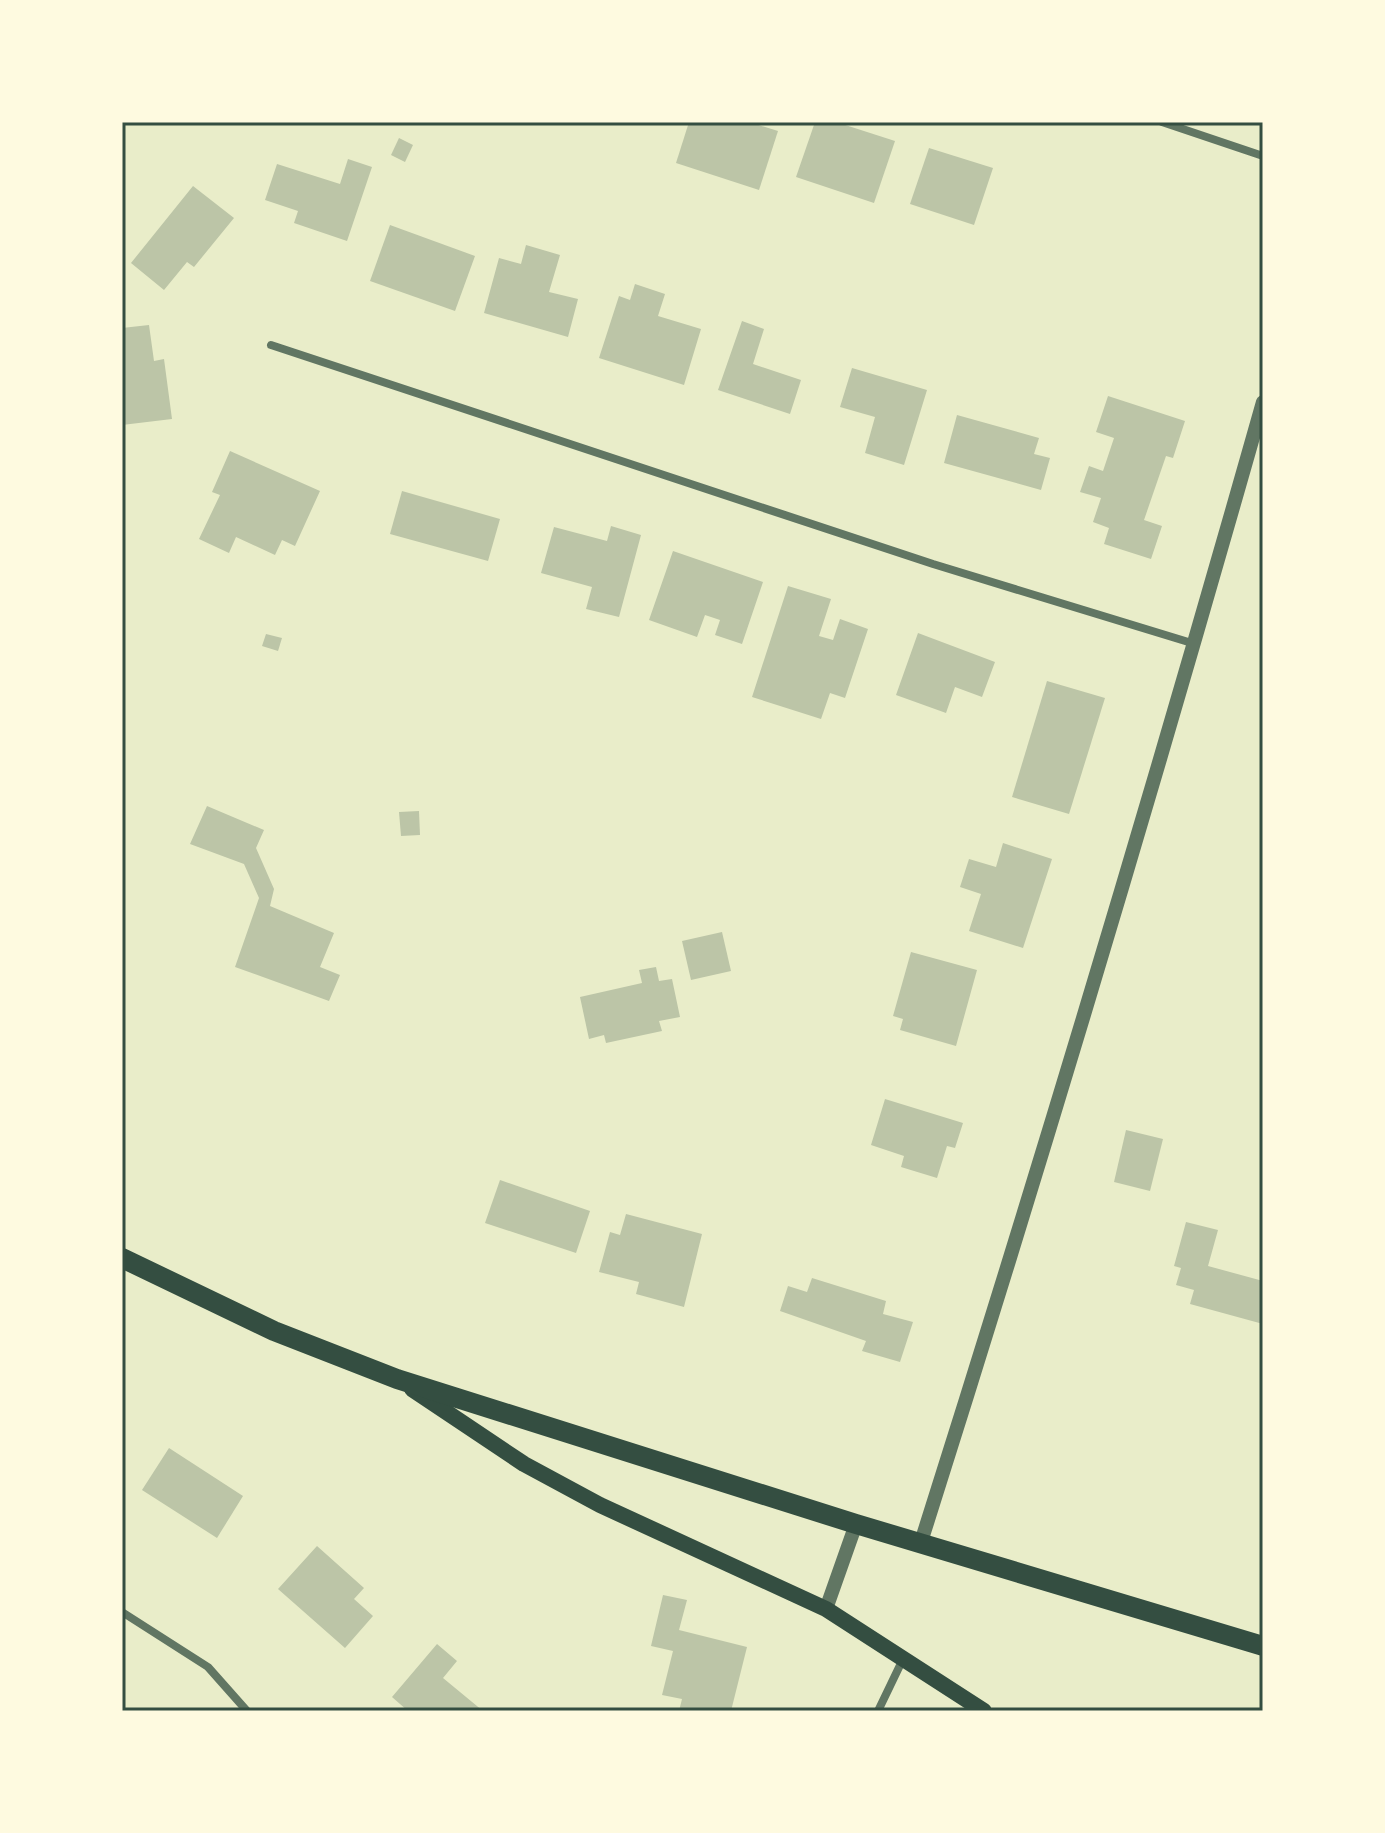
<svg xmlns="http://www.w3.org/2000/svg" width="1385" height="1833" font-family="'Space Grotesk',sans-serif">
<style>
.building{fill:#bcc5a7}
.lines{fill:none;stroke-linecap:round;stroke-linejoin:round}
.minor{stroke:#617663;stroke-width:8}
.tertiary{stroke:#617663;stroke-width:14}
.secondary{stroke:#344e41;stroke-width:16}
.primary{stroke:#344e41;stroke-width:20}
.neatline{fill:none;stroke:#344e41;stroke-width:3}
</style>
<rect width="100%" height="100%" fill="#e9edc9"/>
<g class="building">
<path d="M 689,122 L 749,122 L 778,131 L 759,190 L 676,163 Z"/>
<path d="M 815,122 L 836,122 L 895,141 L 874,203 L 796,177 Z"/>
<path d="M 399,138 L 413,145 L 405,162 L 391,155 Z"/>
<path d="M 929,148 L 993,168 L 974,225 L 910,204 Z"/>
<path d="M 348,159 L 372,167 L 347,241 L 294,223 L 298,211 L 265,200 L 277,164 L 340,184 Z"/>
<path d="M 193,186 L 234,218 L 194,267 L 187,262 L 164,290 L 131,263 Z"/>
<path d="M 390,225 L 475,256 L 455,311 L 370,281 Z"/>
<path d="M 526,245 L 560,255 L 549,292 L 578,299 L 568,337 L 484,313 L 499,258 L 521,264 Z"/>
<path d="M 635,284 L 665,294 L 658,316 L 701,329 L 684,385 L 599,358 L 619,296 L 630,300 Z"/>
<path d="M 742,321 L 764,329 L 753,364 L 801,380 L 790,414 L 718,390 Z"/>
<path d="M 149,325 L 154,361 L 164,359 L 172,419 L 122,425 L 122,328 Z"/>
<path d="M 852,368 L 927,390 L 904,465 L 865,453 L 875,417 L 840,407 Z"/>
<path d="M 1108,396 L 1185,421 L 1173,458 L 1166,456 L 1144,520 L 1162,526 L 1151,559 L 1104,544 L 1109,528 L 1093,522 L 1101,498 L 1080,492 L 1089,466 L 1103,471 L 1114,438 L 1096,432 Z"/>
<path d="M 957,415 L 1039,438 L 1034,454 L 1050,458 L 1041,490 L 944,463 Z"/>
<path d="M 230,451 L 320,491 L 295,546 L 282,540 L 275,555 L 236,537 L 229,553 L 199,539 L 220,495 L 212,492 Z"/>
<path d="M 402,491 L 500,519 L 488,561 L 390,534 Z"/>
<path d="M 611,526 L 641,535 L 619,617 L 586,609 L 592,587 L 541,573 L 554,527 L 607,541 Z"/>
<path d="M 673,551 L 763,582 L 742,644 L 715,635 L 720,620 L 705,615 L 697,637 L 649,620 Z"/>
<path d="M 788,586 L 831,599 L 819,636 L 833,640 L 840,619 L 868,629 L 845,698 L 830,693 L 821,719 L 752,697 Z"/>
<path d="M 918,633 L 995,662 L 982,697 L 955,687 L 946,713 L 896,695 Z"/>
<path d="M 266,634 L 282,638 L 278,651 L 262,646 Z"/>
<path d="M 1047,681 L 1105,698 L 1069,814 L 1012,797 Z"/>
<path d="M 207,806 L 264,830 L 256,848 L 274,889 L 270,906 L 334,933 L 320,967 L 340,975 L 329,1001 L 235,967 L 259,898 L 244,864 L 190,844 Z"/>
<path d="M 419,811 L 420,835 L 401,836 L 399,812 Z"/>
<path d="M 1003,843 L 1052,859 L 1023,948 L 969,931 L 981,894 L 960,887 L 969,859 L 996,867 Z"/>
<path d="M 722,932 L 731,971 L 691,980 L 682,941 Z"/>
<path d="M 911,952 L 977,970 L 956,1046 L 900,1030 L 903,1019 L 893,1016 Z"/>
<path d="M 656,967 L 659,981 L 672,979 L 680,1017 L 659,1021 L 662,1031 L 606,1043 L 604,1035 L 589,1039 L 580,997 L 642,983 L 639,970 Z"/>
<path d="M 885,1099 L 963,1123 L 955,1148 L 947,1146 L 937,1178 L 901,1167 L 904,1156 L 871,1145 Z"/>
<path d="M 1126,1130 L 1163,1139 L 1150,1191 L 1114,1182 Z"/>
<path d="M 500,1180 L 590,1211 L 576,1253 L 485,1223 Z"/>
<path d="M 626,1214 L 702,1234 L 684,1307 L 636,1294 L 639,1282 L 599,1272 L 610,1232 L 620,1235 Z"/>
<path d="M 1186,1222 L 1218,1230 L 1208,1266 L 1263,1281 L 1263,1324 L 1190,1304 L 1194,1290 L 1176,1285 L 1181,1268 L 1174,1266 Z"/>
<path d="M 812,1278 L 886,1301 L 883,1314 L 913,1322 L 900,1362 L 862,1351 L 866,1341 L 780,1311 L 788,1286 L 807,1292 Z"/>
<path d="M 169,1448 L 243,1496 L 217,1538 L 142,1490 Z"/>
<path d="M 317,1546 L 364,1588 L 354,1599 L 373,1616 L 345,1648 L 278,1589 Z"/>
<path d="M 663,1595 L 687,1600 L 679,1630 L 747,1647 L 731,1711 L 679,1711 L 682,1699 L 662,1695 L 673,1651 L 651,1646 Z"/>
<path d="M 437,1644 L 457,1661 L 443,1678 L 483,1711 L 408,1711 L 392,1697 Z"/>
</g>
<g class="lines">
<g class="minor">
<path d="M 1162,122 L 1263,156"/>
<path d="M 271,345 L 933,564 L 1195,644"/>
<path d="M 122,1612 L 208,1667 L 247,1711"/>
<path d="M 878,1711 L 903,1659"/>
</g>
<g class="tertiary">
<path d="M 921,1542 C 1041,1164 1155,783 1263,402"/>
<path d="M 826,1609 L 856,1524"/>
</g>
<path class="secondary" d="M 412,1389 L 524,1464 L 600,1505 L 826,1609 L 984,1711"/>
<path class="primary" d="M 122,1258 L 274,1331 L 397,1379 L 856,1524 L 1263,1646"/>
</g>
<rect width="1385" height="1833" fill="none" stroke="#fefae0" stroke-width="248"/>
<rect x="124" y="124" width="1137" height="1585" class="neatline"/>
</svg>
